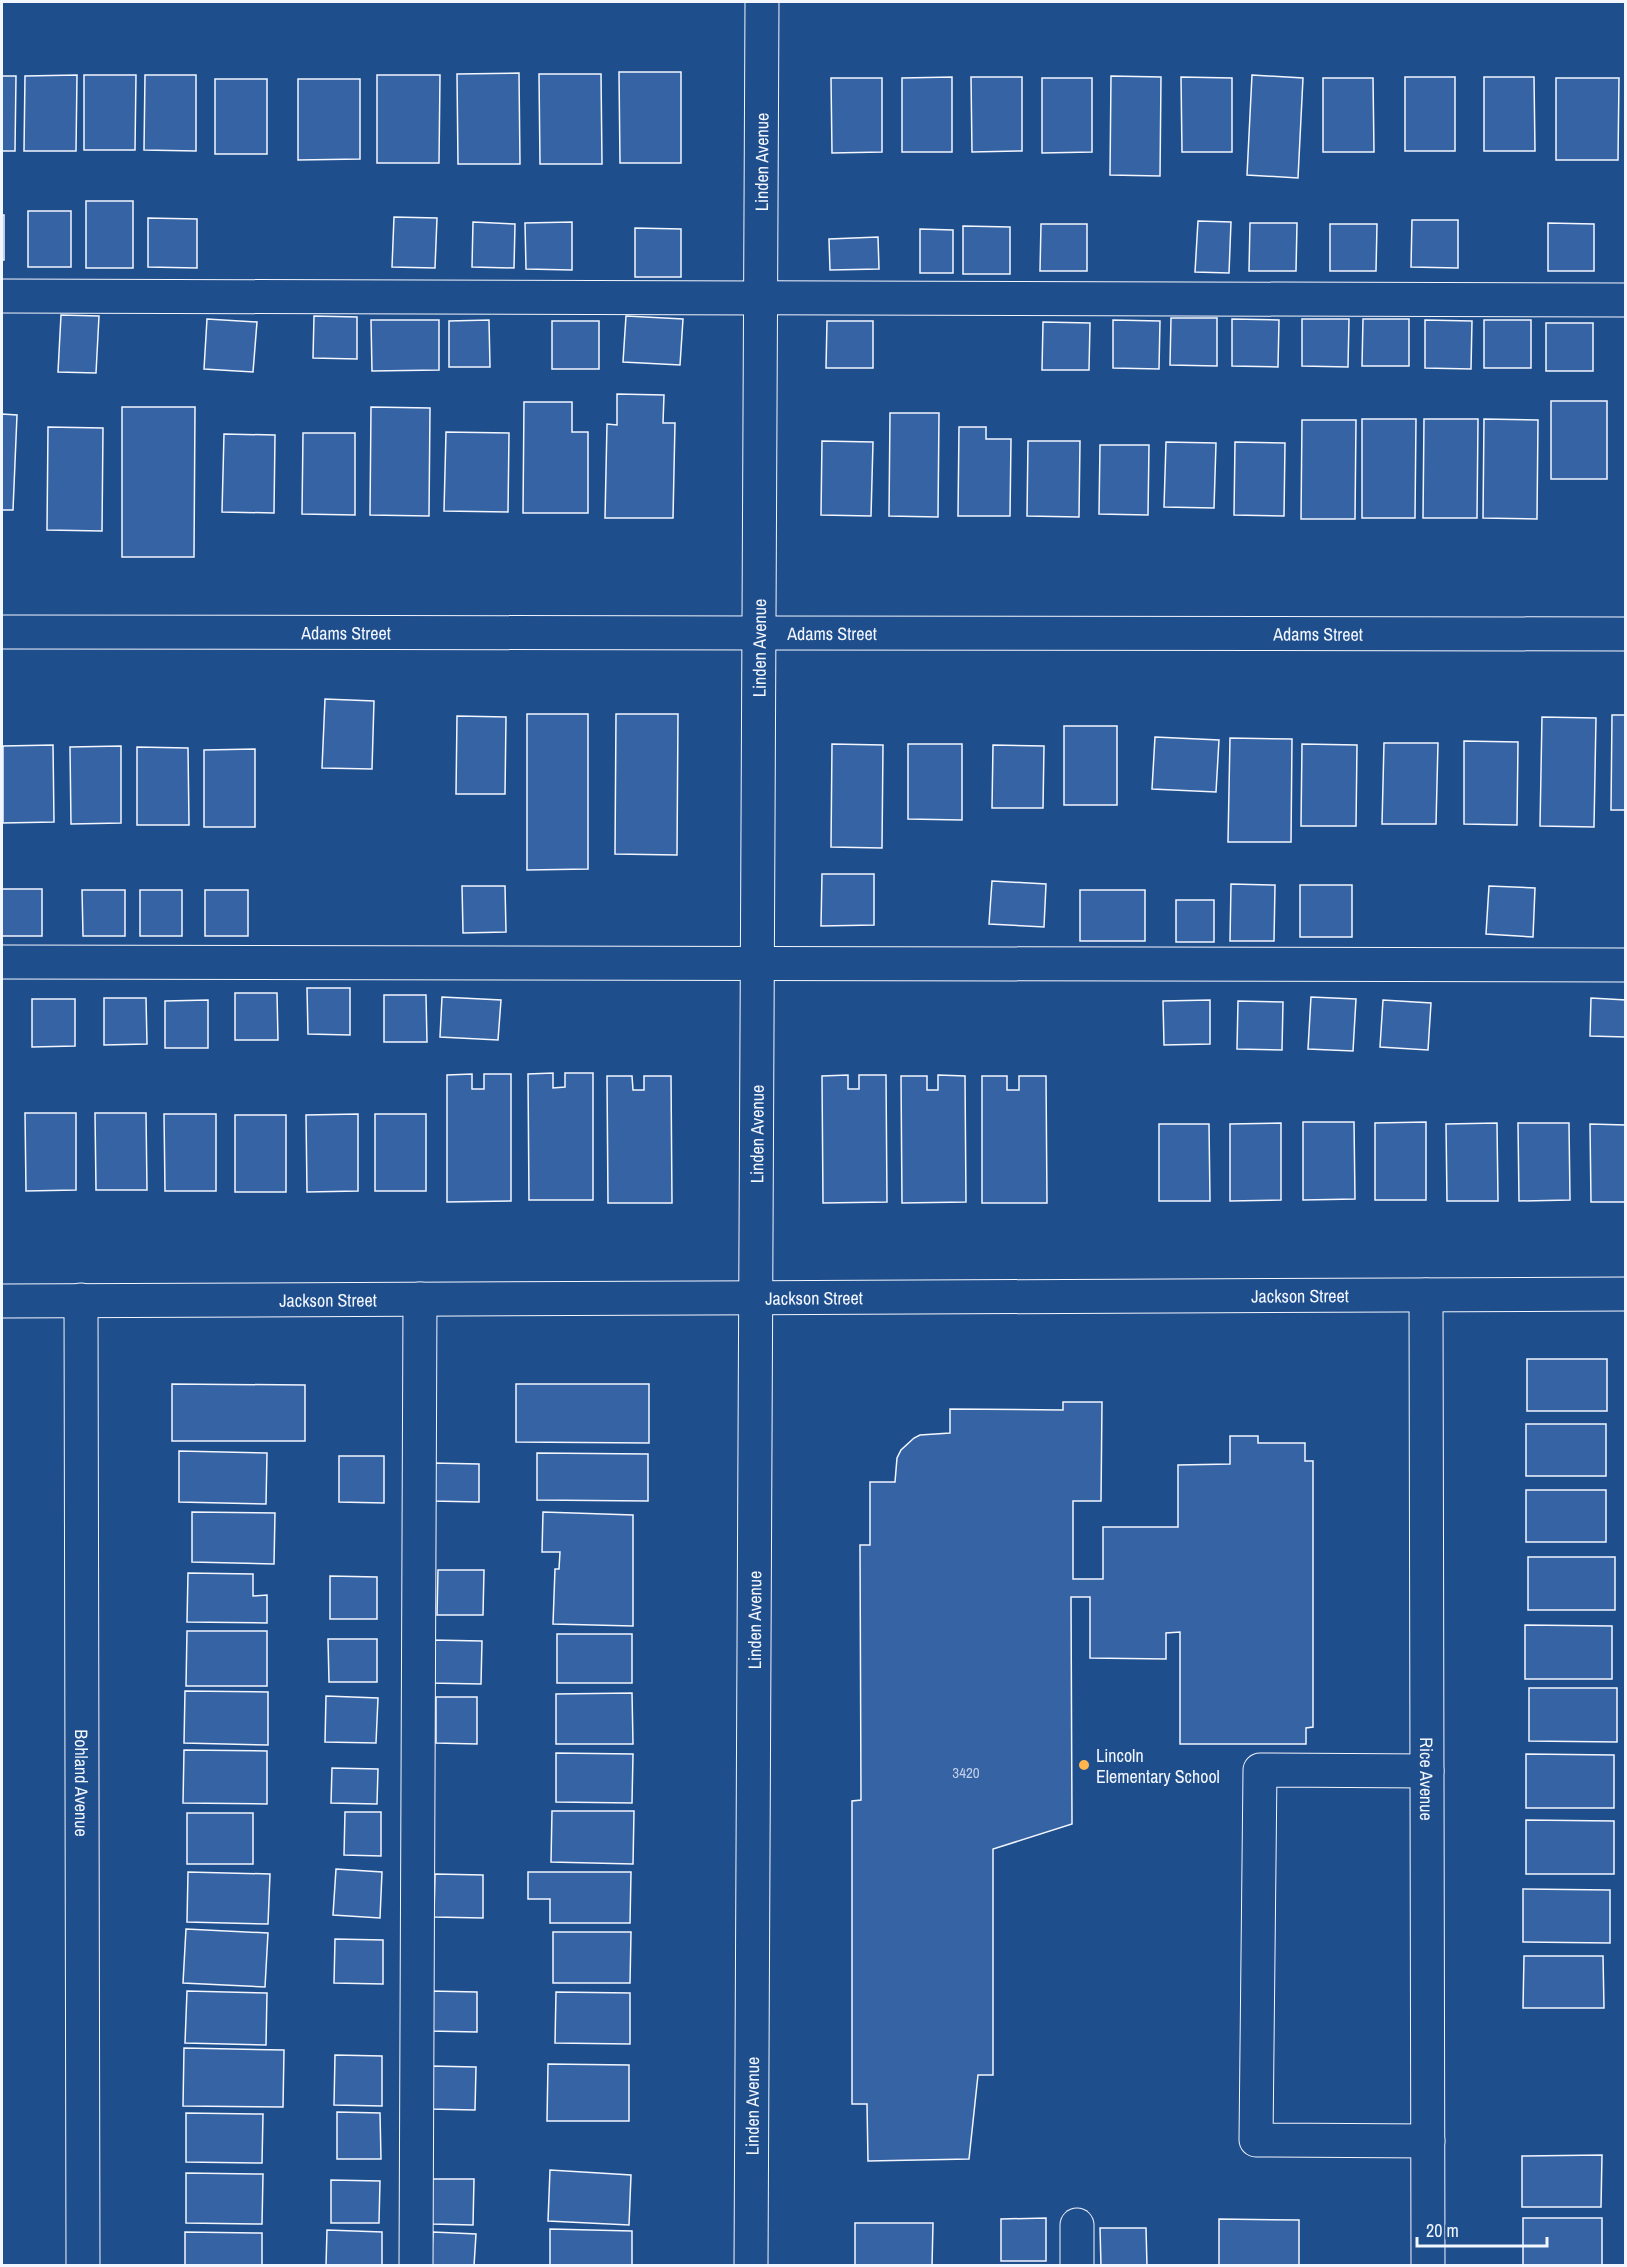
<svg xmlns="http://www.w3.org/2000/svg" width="1627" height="2267" font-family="'Archivo Narrow',sans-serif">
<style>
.building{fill:#3563a3;stroke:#f2f6ff;stroke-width:1.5}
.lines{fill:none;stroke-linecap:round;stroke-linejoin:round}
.minor-casing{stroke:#f2f6ff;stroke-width:35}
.minor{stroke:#1f4e8c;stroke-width:33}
.poi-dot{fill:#ffb74d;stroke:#1f4e8c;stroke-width:2}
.labels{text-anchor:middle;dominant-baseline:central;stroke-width:4.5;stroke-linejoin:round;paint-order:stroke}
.number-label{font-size:15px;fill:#c3d1e8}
.street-label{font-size:18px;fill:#f2f6ff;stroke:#1f4e8c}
.poi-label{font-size:18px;fill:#f2f6ff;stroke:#1f4e8c;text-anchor:start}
</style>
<rect width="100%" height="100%" fill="#1f4e8c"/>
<g class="building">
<path d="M 619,72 L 681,72 L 681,163 L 620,163 Z"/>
<path d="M 519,73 L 520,164 L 458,164 L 457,74 Z"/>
<path d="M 539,74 L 601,74 L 602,164 L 540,164 Z"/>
<path d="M 77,75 L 76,151 L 24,151 L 25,76 Z"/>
<path d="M 84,75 L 136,75 L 135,150 L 84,150 Z"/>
<path d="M 145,75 L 196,75 L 196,151 L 144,150 Z"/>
<path d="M 377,75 L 440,75 L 439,163 L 377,163 Z"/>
<path d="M 1252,75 L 1303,78 L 1298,178 L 1247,175 Z"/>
<path d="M 2,76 L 16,76 L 15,151 L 2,151 Z"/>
<path d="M 1111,76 L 1161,77 L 1160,176 L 1110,175 Z"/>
<path d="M 952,77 L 952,152 L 902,152 L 902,78 Z"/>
<path d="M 971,77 L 1022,77 L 1022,151 L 972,152 Z"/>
<path d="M 1181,77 L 1232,78 L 1232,152 L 1182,152 Z"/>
<rect x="1405" y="77" width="50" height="74"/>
<path d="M 1484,77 L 1534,77 L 1535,151 L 1484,151 Z"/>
<path d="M 831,78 L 882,78 L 882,152 L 832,153 Z"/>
<path d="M 1042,78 L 1092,78 L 1092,152 L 1042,153 Z"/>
<path d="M 1323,78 L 1373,78 L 1374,152 L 1323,152 Z"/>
<path d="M 1556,78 L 1619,78 L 1618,160 L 1556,160 Z"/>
<rect x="215" y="79" width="52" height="75"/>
<path d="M 298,79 L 360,79 L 360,159 L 298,160 Z"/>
<rect x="86" y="201" width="47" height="67"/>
<rect x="28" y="211" width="43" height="56"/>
<rect x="2" y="215" width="2" height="45"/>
<path d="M 394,217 L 437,218 L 435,268 L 392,267 Z"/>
<path d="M 148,218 L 197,219 L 197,268 L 148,267 Z"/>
<path d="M 1412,220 L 1458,220 L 1458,268 L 1411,267 Z"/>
<path d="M 1198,221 L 1231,222 L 1229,273 L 1195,272 Z"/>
<path d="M 473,222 L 515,224 L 514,268 L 472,267 Z"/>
<path d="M 572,222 L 572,270 L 526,269 L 525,223 Z"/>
<path d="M 1250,223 L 1297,223 L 1296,271 L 1249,271 Z"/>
<path d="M 1548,223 L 1594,224 L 1594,271 L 1548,271 Z"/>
<path d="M 1041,224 L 1087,224 L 1087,271 L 1040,271 Z"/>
<path d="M 1330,224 L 1377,224 L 1376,271 L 1330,271 Z"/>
<path d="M 963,226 L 1010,227 L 1010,274 L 963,274 Z"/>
<path d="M 635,228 L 681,229 L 681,277 L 635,277 Z"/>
<path d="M 920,229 L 953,230 L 953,273 L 920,273 Z"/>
<path d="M 878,237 L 879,269 L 830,270 L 829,239 Z"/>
<path d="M 61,315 L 99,316 L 96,373 L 58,372 Z"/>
<path d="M 314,316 L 357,317 L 357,359 L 313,358 Z"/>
<path d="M 626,316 L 683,319 L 680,365 L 623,362 Z"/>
<path d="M 1171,318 L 1217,318 L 1217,366 L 1170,365 Z"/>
<path d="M 207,319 L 257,322 L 253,372 L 204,369 Z"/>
<path d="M 1232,319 L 1279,320 L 1278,367 L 1232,366 Z"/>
<path d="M 1302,319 L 1349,319 L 1348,367 L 1302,366 Z"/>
<path d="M 1363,319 L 1409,319 L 1409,366 L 1362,366 Z"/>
<path d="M 371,320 L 439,320 L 439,370 L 372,371 Z"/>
<path d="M 489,320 L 490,367 L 449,367 L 449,321 Z"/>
<path d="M 1113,320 L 1160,321 L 1159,369 L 1113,368 Z"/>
<path d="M 1425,320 L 1472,321 L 1471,369 L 1425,368 Z"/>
<rect x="1484" y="320" width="47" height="48"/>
<rect x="552" y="321" width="47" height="48"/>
<path d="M 827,321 L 873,321 L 873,368 L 826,368 Z"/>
<path d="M 1043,322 L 1090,323 L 1089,370 L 1042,370 Z"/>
<rect x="1546" y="323" width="47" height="48"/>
<path d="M 617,394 L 664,395 L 663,423 L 675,423 L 673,518 L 605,518 L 607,424 L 617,425 Z"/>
<rect x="1551" y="401" width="56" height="78"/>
<path d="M 524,402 L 572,402 L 572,432 L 588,432 L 588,513 L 523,513 Z"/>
<path d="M 122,407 L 195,407 L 194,557 L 122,557 Z"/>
<path d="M 371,407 L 430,408 L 429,516 L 370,515 Z"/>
<path d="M 890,413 L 939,413 L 938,517 L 889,516 Z"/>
<path d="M 2,414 L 17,415 L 13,510 L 2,510 Z"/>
<path d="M 1362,419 L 1416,419 L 1415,518 L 1362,518 Z"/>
<path d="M 1424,419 L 1478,419 L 1477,518 L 1423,518 Z"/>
<path d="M 1484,419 L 1538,420 L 1537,519 L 1483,518 Z"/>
<path d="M 1302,420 L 1356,420 L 1355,519 L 1301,519 Z"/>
<path d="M 48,427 L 103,428 L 102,531 L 47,530 Z"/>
<path d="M 959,427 L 986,427 L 986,439 L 1011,439 L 1010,516 L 958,516 Z"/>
<path d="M 446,432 L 509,433 L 508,512 L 444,511 Z"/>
<path d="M 303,433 L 355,433 L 355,515 L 302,514 Z"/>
<path d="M 224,434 L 275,435 L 274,513 L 222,512 Z"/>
<path d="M 822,441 L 873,442 L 871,516 L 821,515 Z"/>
<path d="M 1028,441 L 1080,441 L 1079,517 L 1027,516 Z"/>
<path d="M 1166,442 L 1216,443 L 1214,508 L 1164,507 Z"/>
<path d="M 1235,442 L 1285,443 L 1284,516 L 1234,515 Z"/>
<path d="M 1100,445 L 1149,445 L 1148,515 L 1099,514 Z"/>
<path d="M 325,699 L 374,701 L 372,769 L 322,768 Z"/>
<path d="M 527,714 L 588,714 L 588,869 L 527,870 Z"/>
<path d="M 616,714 L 678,714 L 677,855 L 615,854 Z"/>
<path d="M 1612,715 L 1626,715 L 1626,810 L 1611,810 Z"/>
<path d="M 457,716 L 506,717 L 505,794 L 456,794 Z"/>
<path d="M 1542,717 L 1596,718 L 1594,827 L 1540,826 Z"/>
<rect x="1064" y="726" width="53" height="79"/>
<path d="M 1155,737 L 1219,740 L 1216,792 L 1152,789 Z"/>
<path d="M 1230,738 L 1292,739 L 1291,842 L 1228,842 Z"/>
<path d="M 1464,741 L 1518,742 L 1517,825 L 1464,824 Z"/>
<path d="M 1384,743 L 1438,743 L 1436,824 L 1382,824 Z"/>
<path d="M 832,744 L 883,745 L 882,848 L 831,847 Z"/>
<path d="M 908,744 L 962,744 L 962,820 L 908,819 Z"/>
<path d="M 1302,744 L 1357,745 L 1356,826 L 1301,826 Z"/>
<path d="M 53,745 L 54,822 L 3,823 L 3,746 Z"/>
<path d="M 993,745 L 1044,746 L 1043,808 L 992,808 Z"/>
<path d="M 121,746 L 121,823 L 71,824 L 70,747 Z"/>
<path d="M 137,747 L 188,748 L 189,825 L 137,825 Z"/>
<path d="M 255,749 L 255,827 L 204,827 L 204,750 Z"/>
<path d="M 822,874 L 874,874 L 874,925 L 821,926 Z"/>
<path d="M 992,881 L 1046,884 L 1044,927 L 989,924 Z"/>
<path d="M 1231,884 L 1275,885 L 1274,941 L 1230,941 Z"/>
<rect x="1300" y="885" width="52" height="52"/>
<path d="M 462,886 L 505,886 L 506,932 L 463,933 Z"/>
<path d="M 1489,886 L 1535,888 L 1533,937 L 1486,934 Z"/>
<rect x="2" y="889" width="40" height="47"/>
<path d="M 82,890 L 125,890 L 125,936 L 83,936 Z"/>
<rect x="140" y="890" width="42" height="46"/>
<rect x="205" y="890" width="43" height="46"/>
<rect x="1080" y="890" width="65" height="51"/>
<rect x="1176" y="900" width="38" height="42"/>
<path d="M 307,988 L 350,988 L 350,1035 L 308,1034 Z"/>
<path d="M 235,993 L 277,993 L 278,1040 L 235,1040 Z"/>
<path d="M 384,995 L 426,995 L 427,1042 L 384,1042 Z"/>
<path d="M 442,997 L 501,1000 L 498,1040 L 440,1037 Z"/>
<path d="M 1311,997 L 1356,999 L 1353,1051 L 1308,1049 Z"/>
<path d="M 104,998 L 146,998 L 147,1044 L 104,1045 Z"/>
<path d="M 1591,998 L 1626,1000 L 1626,1037 L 1590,1036 Z"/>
<path d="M 32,999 L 75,999 L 75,1046 L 32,1047 Z"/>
<path d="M 208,1000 L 208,1048 L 165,1048 L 165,1001 Z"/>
<path d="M 1210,1000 L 1210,1044 L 1164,1045 L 1163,1001 Z"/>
<path d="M 1383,1000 L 1431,1003 L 1428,1050 L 1380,1047 Z"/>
<path d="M 1238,1001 L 1283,1002 L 1282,1050 L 1237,1049 Z"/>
<path d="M 553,1073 L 553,1088 L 565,1087 L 565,1073 L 593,1073 L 593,1200 L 529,1200 L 528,1074 Z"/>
<path d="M 472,1074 L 472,1089 L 484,1089 L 484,1074 L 511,1074 L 511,1201 L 447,1202 L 447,1075 Z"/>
<path d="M 848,1075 L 848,1089 L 859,1089 L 859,1075 L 886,1075 L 887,1202 L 823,1203 L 822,1076 Z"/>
<path d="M 938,1075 L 965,1076 L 966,1202 L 902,1203 L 901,1076 L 927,1076 L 927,1090 L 938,1090 Z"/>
<path d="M 607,1076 L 632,1076 L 633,1090 L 644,1090 L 644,1076 L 671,1076 L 672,1203 L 608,1203 Z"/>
<path d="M 982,1076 L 1007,1076 L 1007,1090 L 1019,1090 L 1019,1076 L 1046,1076 L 1047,1203 L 982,1203 Z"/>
<path d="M 25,1113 L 76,1113 L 76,1190 L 26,1191 Z"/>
<path d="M 95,1113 L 146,1113 L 147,1190 L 96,1190 Z"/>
<path d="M 164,1114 L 216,1114 L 216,1191 L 165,1191 Z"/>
<path d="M 358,1114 L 358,1191 L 307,1192 L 306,1115 Z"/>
<rect x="375" y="1114" width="51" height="77"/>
<rect x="235" y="1115" width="51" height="77"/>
<path d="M 1303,1122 L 1354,1122 L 1355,1199 L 1303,1200 Z"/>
<path d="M 1426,1122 L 1426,1200 L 1375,1200 L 1375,1123 Z"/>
<path d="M 1281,1123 L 1281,1200 L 1230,1201 L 1230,1124 Z"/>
<path d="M 1497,1123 L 1498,1201 L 1447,1201 L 1446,1124 Z"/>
<path d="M 1518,1123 L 1569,1123 L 1570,1200 L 1519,1201 Z"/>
<path d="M 1159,1124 L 1209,1124 L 1210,1201 L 1159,1201 Z"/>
<path d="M 1590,1124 L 1626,1125 L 1626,1202 L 1591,1202 Z"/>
<rect x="1527" y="1359" width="80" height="52"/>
<path d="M 172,1384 L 305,1385 L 305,1441 L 172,1441 Z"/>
<path d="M 516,1384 L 649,1384 L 649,1443 L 516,1442 Z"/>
<path d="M 1063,1402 L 1102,1402 L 1101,1501 L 1073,1501 L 1073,1579 L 1103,1579 L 1103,1527 L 1178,1527 L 1178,1465 L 1230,1464 L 1230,1436 L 1258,1436 L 1258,1443 L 1305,1443 L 1305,1461 L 1313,1461 L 1313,1727 L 1306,1728 L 1306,1744 L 1180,1744 L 1180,1632 L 1166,1633 L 1166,1659 L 1090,1658 L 1090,1597 L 1071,1597 L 1072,1824 L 993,1849 L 993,2075 L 978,2075 L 969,2159 L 868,2161 L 867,2104 L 852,2104 L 852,1801 L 861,1800 L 860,1545 L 870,1545 L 870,1482 L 895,1482 L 897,1458 L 901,1450 L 914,1438 L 920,1435 L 950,1433 L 950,1409 L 1063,1410 Z"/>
<rect x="1526" y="1424" width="80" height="52"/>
<path d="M 179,1451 L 267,1453 L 266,1504 L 179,1502 Z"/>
<path d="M 537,1453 L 648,1454 L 648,1501 L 537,1500 Z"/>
<path d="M 339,1456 L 384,1456 L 384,1503 L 339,1502 Z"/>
<path d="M 433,1463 L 479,1464 L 479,1502 L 432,1501 Z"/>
<rect x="1526" y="1490" width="80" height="52"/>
<path d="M 192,1512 L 275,1513 L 274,1564 L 192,1562 Z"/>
<path d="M 543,1512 L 633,1515 L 633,1626 L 553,1624 L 555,1569 L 559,1569 L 560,1552 L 542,1552 Z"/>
<rect x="1528" y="1557" width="87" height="53"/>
<path d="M 438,1570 L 484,1570 L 483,1615 L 437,1615 Z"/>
<path d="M 188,1573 L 253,1574 L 253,1596 L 267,1595 L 267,1623 L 187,1622 Z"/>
<path d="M 330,1576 L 377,1577 L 377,1619 L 330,1619 Z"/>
<path d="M 1525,1625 L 1612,1626 L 1612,1679 L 1525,1679 Z"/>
<path d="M 187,1631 L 267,1631 L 267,1686 L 186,1686 Z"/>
<rect x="557" y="1634" width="75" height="49"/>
<path d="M 328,1639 L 377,1639 L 377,1682 L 329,1682 Z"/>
<path d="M 431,1640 L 482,1641 L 481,1684 L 430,1683 Z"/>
<path d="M 1529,1688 L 1617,1688 L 1617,1742 L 1529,1741 Z"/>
<path d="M 185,1691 L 268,1692 L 268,1745 L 184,1743 Z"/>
<path d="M 632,1693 L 633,1744 L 556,1744 L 556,1694 Z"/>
<path d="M 326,1696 L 378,1698 L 376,1743 L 325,1742 Z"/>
<path d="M 436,1697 L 477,1697 L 477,1744 L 436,1743 Z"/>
<path d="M 184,1750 L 267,1751 L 267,1804 L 183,1803 Z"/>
<path d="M 556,1753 L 633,1754 L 632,1803 L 556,1802 Z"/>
<path d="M 1526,1754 L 1614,1755 L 1614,1808 L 1526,1808 Z"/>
<path d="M 332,1768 L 378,1769 L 377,1804 L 331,1803 Z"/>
<path d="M 552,1811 L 634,1811 L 633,1864 L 551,1862 Z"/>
<path d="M 345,1812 L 381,1812 L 381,1856 L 344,1855 Z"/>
<rect x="187" y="1813" width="66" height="51"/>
<path d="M 1526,1820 L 1614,1821 L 1614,1874 L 1526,1874 Z"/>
<path d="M 336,1869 L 382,1872 L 380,1918 L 333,1915 Z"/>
<path d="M 188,1872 L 270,1874 L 268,1924 L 187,1922 Z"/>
<path d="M 528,1872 L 631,1872 L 630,1923 L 550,1923 L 550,1899 L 528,1899 Z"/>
<path d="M 435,1874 L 483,1875 L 483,1918 L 434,1917 Z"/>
<path d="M 1523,1889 L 1610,1890 L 1610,1943 L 1523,1942 Z"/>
<path d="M 186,1929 L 268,1933 L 265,1987 L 183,1983 Z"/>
<path d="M 553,1932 L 631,1932 L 630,1983 L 553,1983 Z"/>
<path d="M 335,1939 L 383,1940 L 383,1984 L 334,1983 Z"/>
<path d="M 1524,1956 L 1603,1956 L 1604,2008 L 1523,2008 Z"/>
<path d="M 187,1991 L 267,1993 L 266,2045 L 185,2043 Z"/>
<path d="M 429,1991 L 477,1992 L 477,2032 L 429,2031 Z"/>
<path d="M 556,1992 L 630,1993 L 630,2044 L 555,2043 Z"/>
<path d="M 184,2048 L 284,2050 L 283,2107 L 183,2106 Z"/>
<path d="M 335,2055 L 382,2056 L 382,2106 L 334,2105 Z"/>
<path d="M 548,2064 L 629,2065 L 629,2121 L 547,2121 Z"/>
<path d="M 430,2066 L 476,2067 L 475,2110 L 430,2109 Z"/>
<path d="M 337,2112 L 380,2113 L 381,2159 L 337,2159 Z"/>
<path d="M 186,2113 L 263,2114 L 262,2163 L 186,2162 Z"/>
<path d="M 1602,2155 L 1601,2207 L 1522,2207 L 1522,2156 Z"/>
<path d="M 550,2170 L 631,2175 L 629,2225 L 548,2221 Z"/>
<path d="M 186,2173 L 263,2174 L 262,2224 L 186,2223 Z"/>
<path d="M 432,2179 L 474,2179 L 473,2225 L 432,2224 Z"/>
<path d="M 331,2180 L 380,2181 L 379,2223 L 331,2223 Z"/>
<path d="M 1046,2218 L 1046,2261 L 1001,2261 L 1001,2219 Z"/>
<rect x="1523" y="2218" width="79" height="48"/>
<path d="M 1219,2219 L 1299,2220 L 1299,2266 L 1219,2266 Z"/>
<path d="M 855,2223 L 933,2223 L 932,2266 L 855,2266 Z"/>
<path d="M 1100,2228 L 1146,2228 L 1147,2266 L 1101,2266 Z"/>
<path d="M 550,2229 L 632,2231 L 632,2266 L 550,2266 Z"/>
<path d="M 327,2230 L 382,2232 L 382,2266 L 326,2266 Z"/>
<path d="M 185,2232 L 262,2233 L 262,2266 L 185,2266 Z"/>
<path d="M 433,2232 L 476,2234 L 474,2266 L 431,2266 Z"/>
</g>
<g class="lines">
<defs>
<g id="minor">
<path d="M 2,296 L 1626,300"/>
<path id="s1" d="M 2,632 L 1626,634"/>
<path d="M 2,962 L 1626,965"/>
<path id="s2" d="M 1426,1295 L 1428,2266"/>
<path id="s3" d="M 81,1300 L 83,2266"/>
<path id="s4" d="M 2,1301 L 1626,1294"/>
<path d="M 1427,1771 L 1260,1770 L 1256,2140 L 1428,2141"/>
<path d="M 416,2266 L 420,1299"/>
<path id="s5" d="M 751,2266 L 762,2"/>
<path d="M 1077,2266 L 1077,2225"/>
</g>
</defs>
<use href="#minor" class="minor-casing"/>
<use href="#minor" class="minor"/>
</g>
<circle class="poi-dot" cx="1084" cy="1765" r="6"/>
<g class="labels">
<g class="number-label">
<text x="966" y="1772">3420</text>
</g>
<g class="street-label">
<text stroke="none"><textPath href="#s5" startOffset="2104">Linden Avenue</textPath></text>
<text stroke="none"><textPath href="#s1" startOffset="344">Adams Street</textPath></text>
<text stroke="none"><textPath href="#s1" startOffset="830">Adams Street</textPath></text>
<text stroke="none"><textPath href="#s1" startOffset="1316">Adams Street</textPath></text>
<text stroke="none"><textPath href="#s5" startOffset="1618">Linden Avenue</textPath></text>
<text stroke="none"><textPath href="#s5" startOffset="1132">Linden Avenue</textPath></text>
<text stroke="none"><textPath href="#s4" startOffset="1298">Jackson Street</textPath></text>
<text stroke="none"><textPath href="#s4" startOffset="812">Jackson Street</textPath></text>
<text stroke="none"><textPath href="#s4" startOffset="326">Jackson Street</textPath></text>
<text stroke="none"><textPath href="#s5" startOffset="646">Linden Avenue</textPath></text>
<text stroke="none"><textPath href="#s2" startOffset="484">Rice Avenue</textPath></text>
<text stroke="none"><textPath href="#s3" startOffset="483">Bohland Avenue</textPath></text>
<text stroke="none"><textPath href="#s5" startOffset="160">Linden Avenue</textPath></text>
</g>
<g class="poi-label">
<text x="1096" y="1755">Lincoln<tspan x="1096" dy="21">Elementary School</tspan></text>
</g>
</g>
<rect width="1627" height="2267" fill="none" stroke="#f2f6ff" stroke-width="6"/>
<path d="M1417 2237v9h130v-9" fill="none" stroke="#f2f6ff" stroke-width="3"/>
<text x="1426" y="2237" font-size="18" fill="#f2f6ff" stroke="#1f4e8c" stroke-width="4.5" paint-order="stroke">20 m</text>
</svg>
